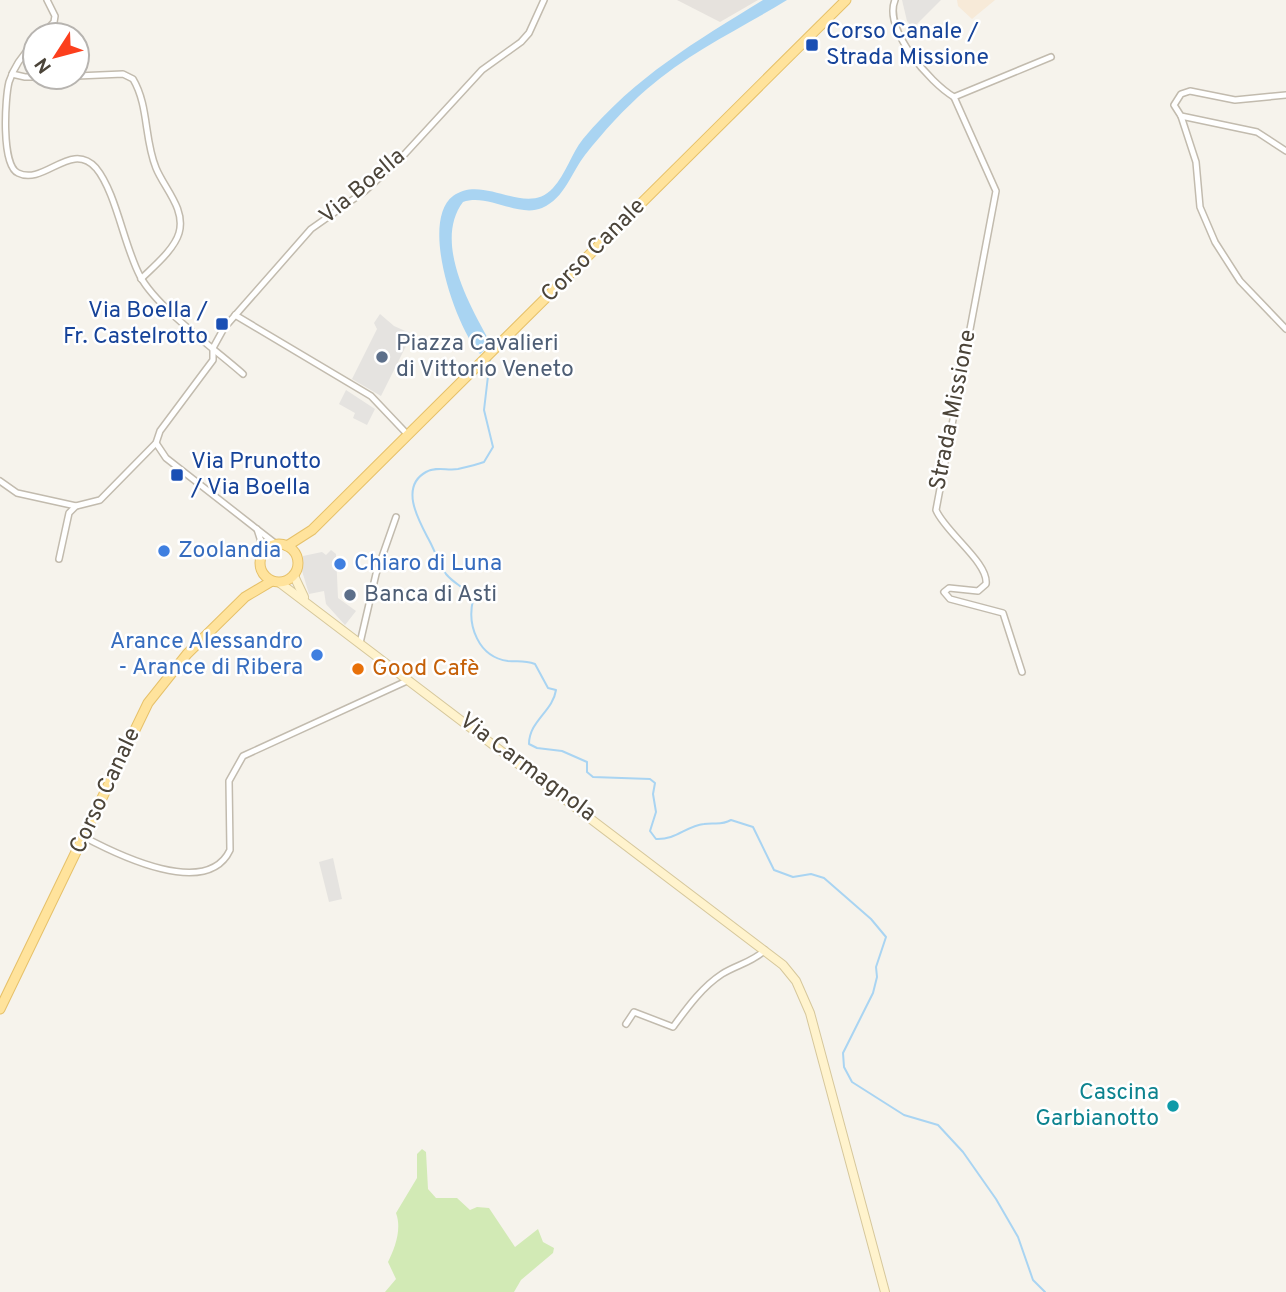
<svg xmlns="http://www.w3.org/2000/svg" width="1286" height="1292" font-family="Overpass,sans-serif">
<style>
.commercial{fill:#f7ead8}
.industrial{fill:#e6e2dd}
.green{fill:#d2eab5}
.parking{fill:#e5e3e0}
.water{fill:#a9d4f2}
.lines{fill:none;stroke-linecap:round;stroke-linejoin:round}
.stream{stroke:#a9d4f2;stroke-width:2}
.street-casing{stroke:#c2bbae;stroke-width:8}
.secondary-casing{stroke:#d6c79b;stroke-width:10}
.primary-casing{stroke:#e6c16a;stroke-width:11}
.street{stroke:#fff;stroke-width:5}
.secondary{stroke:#fff3cd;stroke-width:8}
.primary{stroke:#ffe39c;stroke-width:9}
.transit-dot{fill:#1a4fb4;stroke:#fff;stroke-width:2.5}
.service-dot{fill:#5c6f8a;stroke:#fff;stroke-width:2.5}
.shop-dot{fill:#3f7fe0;stroke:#fff;stroke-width:2.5}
.food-dot{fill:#e8710a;stroke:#fff;stroke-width:2.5}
.culture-dot{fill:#0f9aa8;stroke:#fff;stroke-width:2.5}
.labels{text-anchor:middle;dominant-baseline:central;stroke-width:5;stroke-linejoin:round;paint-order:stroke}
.transit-label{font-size:23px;fill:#164399;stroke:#fff;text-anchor:start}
.street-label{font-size:23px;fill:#4b4439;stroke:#fff}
.service-label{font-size:23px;fill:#4e5e75;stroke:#fff;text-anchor:start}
.shop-label{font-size:23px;fill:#366cbe;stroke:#fff;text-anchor:start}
.food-label{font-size:23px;fill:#c56008;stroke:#fff;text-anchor:start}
.culture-label{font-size:23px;fill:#0d838f;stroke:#fff;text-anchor:end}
</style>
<rect width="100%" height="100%" fill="#f6f3ec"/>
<path class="commercial" d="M 957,0 L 995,0 L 972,19 L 958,6 Z"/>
<path class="industrial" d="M 677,0 L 758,0 L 720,22 Z"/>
<path class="green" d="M 422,1149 L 426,1152 L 428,1189 L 436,1198 L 457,1198 L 470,1210 L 477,1207 L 489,1208 L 515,1247 L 538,1229 L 543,1242 L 554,1248 L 553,1253 L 521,1280 L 514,1292 L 385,1292 L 396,1279 L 388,1262 C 395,1248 402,1229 396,1213 L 417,1178 L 417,1154 Z"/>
<g class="parking">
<path d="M 902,0 L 941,0 L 913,28 L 907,21 Z"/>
<path d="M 380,314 L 394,326 L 412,334 L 381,396 L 352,379 L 377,329 L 374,323 Z"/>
<path d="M 346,390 L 375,409 L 367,425 L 353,418 L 355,413 L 339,404 Z"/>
<path d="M 331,550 L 336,554 L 338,598 L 356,611 L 345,625 L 326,604 L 324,591 L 309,594 L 302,571 L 303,556 L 322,552 L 326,555 Z"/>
<path d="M 333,858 L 342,899 L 329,902 L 319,862 Z"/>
</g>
<path class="water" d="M 763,0 L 787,0 C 740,29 689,52 647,89 C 624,109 604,131 585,155 C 571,173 565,198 542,208 C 518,218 488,193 463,202 C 433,242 470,306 491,344 L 480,354 C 456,328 419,222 453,196 C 484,173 526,218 553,188 C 566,174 571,154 583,139 C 636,76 695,42 763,0 Z"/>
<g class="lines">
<path class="stream" d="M 490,359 L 484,410 L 493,447 L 484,462 C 476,465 467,467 458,469 C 447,471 437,466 426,472 C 399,487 419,521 429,540 C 435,551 439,564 446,574 C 455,585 466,587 473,600 C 467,625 478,657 508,661 C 518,662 524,660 535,664 L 548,688 L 556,690 C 553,711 529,721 529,744 L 537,748 L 562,751 L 587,762 L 587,772 L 593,777 L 650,779 L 655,783 L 653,794 L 656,812 L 650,831 L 656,839 C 676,840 686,826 704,824 C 715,822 720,826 731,820 L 753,827 L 774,870 L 793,877 L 811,874 L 824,878 L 871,919 L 886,937 L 876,967 L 877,977 L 873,993 L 843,1053 L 844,1067 L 852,1082 L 904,1115 L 938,1125 L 963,1152 L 996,1199 L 1018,1237 L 1033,1280 L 1045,1292"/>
<defs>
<g id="street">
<path d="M 895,0 C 883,29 930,83 954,97 L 1051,57"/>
<path d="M 42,35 L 54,22 L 55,16 L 47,0"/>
<path d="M 35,42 C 24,53 14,66 9,82 C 5,98 1,165 18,173 C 44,186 71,140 96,168 C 116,192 124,246 140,276 C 157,308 215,349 243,374"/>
<path d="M 12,74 L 25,77 L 62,77"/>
<path d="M 77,76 L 123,74 L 133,79 C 149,106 144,139 156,168 C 164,188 186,209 179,233 C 174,250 153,267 141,279"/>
<path d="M 1286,95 L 1235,100 L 1190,91 L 1181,94 L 1174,105 L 1181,116 L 1257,132 L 1286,151"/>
<path d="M 954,97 L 996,191 L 936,510 C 945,532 989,563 986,584 L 978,591 L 949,588 L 944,592 L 950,599 L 1003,613 L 1022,672"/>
<path d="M 1181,116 L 1196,162 L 1200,207 L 1215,242 L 1240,281 L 1286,329"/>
<path d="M 235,315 L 371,396 L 408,435"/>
<path d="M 156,443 L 166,458 L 276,544"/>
<path d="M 0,481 L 17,493 L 76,506"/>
<path d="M 257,529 L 264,551"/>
<path d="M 59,559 L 69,513 L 76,506 L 100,500 L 156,443 L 160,431 L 213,360 L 213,348 L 224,328 L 311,229 L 365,191 L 402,157 L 482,70 L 521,42 L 529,33 L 544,0"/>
<path d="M 360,643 L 376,574 L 396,517"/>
<path d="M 84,837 C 118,855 207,899 230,850 L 229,781 L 243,756 L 409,680"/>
<path d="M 626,1024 L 634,1012 L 673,1027 C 687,1008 702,987 722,974 C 736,965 753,962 765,950"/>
</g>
<g id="secondary">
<path d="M 294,576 L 304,597"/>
<path d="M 280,583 L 783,965 L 796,981 L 810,1013 L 885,1292"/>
</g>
<g id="primary">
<circle cx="279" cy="563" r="19"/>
<path d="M 287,546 L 312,530 L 846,0"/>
<path d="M 0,1009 L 148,703 L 187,654 L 245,597 L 272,581"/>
</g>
</defs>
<use href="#street" class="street-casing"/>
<use href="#secondary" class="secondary-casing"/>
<use href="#primary" class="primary-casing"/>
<use href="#street" class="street"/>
<use href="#secondary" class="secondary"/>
<use href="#primary" class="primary"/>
</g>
<g class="transit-dot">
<rect x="805" y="38" width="14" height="14" rx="3.5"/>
<rect x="215" y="317" width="14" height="14" rx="3.5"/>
<rect x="170" y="468" width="14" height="14" rx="3.5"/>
</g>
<g class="service-dot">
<circle cx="382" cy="357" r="7"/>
<circle cx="350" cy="595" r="7"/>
</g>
<g class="shop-dot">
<circle cx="164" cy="551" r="7"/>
<circle cx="340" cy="564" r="7"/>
<circle cx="317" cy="655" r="7"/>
</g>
<circle class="food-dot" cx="358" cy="669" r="7"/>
<circle class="culture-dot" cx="1173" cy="1106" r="7"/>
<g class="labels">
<g class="transit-label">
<text x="826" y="32">Corso Canale /<tspan x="826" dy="26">Strada Missione</tspan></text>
<text x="208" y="311" text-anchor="end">Via Boella /<tspan x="208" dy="26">Fr. Castelrotto</tspan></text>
<text x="191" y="462">Via Prunotto<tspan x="191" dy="26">/ Via Boella</tspan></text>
</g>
<g class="street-label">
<text transform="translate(363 187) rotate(-40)">Via Boella</text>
<text transform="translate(594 251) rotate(-45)">Corso Canale</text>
<text transform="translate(954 410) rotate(-79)">Strada Missione</text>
<text transform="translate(527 768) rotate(37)">Via Carmagnola</text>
<text transform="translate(106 791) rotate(-65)">Corso Canale</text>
</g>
<g class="service-label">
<text x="396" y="344">Piazza Cavalieri<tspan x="396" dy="26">di Vittorio Veneto</tspan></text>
<text x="364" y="595">Banca di Asti</text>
</g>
<g class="shop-label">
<text x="178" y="551">Zoolandia</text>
<text x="354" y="564">Chiaro di Luna</text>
<text x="303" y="642" text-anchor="end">Arance Alessandro<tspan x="303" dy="26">- Arance di Ribera</tspan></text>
</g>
<g class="food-label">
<text x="372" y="669">Good Cafè</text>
</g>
<g class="culture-label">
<text x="1159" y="1093">Cascina<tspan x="1159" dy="26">Garbianotto</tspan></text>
</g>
</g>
<g transform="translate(56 56) rotate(234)"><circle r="33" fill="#ffffff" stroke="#b7b4b0" stroke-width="2"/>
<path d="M0-5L12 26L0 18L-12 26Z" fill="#fc3f1d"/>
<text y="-10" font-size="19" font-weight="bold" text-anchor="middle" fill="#4b4439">N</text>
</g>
</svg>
